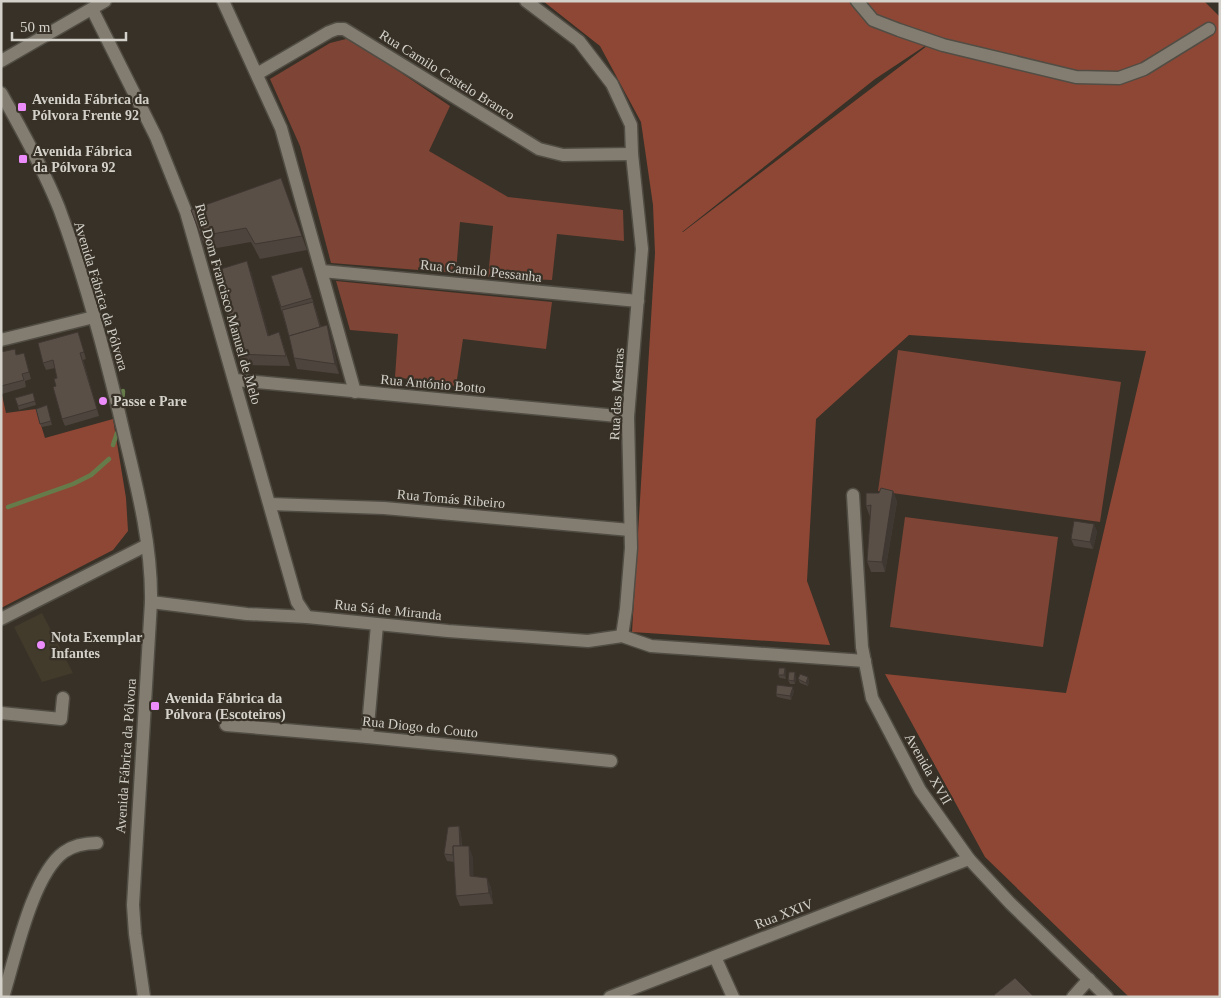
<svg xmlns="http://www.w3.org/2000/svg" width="1221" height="998" font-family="Georgia,serif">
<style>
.built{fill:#423a2a}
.green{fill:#7e4435}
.forest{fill:#8f4735;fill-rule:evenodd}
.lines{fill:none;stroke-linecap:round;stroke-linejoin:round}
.stream{stroke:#657c4a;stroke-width:4.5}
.minor-casing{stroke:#514d44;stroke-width:15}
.minor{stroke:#837d71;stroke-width:12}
.wall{fill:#4d443d}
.shaded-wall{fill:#3f3732}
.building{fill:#5a4f47;stroke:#3f3732}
.poi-dot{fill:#ec8cfb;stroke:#373127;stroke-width:2}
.labels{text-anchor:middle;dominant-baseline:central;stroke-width:4.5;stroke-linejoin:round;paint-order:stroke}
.street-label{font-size:14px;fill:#d4d1ca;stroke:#373127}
.poi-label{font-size:14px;font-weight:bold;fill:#d4d1ca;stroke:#373127;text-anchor:start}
</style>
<rect width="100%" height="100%" fill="#373127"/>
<path class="built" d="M 42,613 L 73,673 L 42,682 L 14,627 Z"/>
<g class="green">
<path d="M 350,38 L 450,106 L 429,151 L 508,197 L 623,210 L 624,241 L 557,234 L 552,280 L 488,277 L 493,226 L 460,222 L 456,273 L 331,263 L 300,146 L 270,79 L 330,43 Z"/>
<path d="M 336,281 L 552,302 L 546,349 L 463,339 L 456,386 L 395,377 L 398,334 L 350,330 Z"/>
<path d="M 898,350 L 1121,382 L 1100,522 L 878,491 Z"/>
<path d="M 905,517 L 1058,537 L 1043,647 L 890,627 Z"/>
</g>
<g class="forest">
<path d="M 543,1 L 1204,1 L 1220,17 L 1220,997 L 1129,997 L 985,857 L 885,674 L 1066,693 L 1146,351 L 909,335 L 816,419 L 807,581 L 830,645 L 632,632 L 655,253 L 653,205 L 641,122 L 600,46 ZM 940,36 L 683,232 L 682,232 L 875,79 Z"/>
<path d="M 1,391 L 6,413 L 36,409 L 45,438 L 113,419 L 126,498 L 128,531 L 113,550 L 1,608 Z"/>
</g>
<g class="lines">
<g class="stream">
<path d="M 122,405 L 123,391"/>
<path d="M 113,445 L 117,433"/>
<path d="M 8,507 L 73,484 L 91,475 L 109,459"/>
</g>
<defs>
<g id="minor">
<path d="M 223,1 L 281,128 L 355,392"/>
<path d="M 526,1 L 579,41 L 612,84 L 631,125 L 632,154 L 642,249 L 628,417 L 631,548 L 626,609 L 622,636"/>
<path d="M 857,1 L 873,20 L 899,30 L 943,45 L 1076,77 L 1119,78 L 1144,69 L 1209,29"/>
<path d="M 92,9 L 156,137 L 186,212 L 297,602 L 307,617"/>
<path d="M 1,61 L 105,1"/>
<path d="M 257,74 L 329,32 L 337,29 L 344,29 L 539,149 L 563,155 L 632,154"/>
<path d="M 1,93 C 22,130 43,168 59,208 C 87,283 107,360 125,438 C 138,491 152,547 151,602 L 133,905 L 135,934 L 144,997"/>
<path d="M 322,271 L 638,301"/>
<path d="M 1,340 L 94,317"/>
<path d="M 235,380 L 628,417"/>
<path d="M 853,495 L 862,647 L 872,698 L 920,790 L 969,859 L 1010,903 L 1107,997"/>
<path d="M 270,504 L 384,508 L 630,530"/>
<path d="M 151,602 L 247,614 L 307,617 L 448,631 L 588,641 L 622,636 L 651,646 L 865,661"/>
<path d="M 1,619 L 147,545"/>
<path d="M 1,713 L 61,719 L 63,698"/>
<path d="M 226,725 L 367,737 L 611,761"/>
<path d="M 367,737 L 377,625"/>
<path d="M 715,957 L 733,997"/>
<path d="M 3,997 C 15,959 32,875 64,852 C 74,845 85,843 97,843"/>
<path d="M 610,997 L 969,859"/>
<path d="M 1073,997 L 1089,979"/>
</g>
</defs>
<use href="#minor" class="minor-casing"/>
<use href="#minor" class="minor"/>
</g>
<g class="wall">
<path d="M 281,178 L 307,250 L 260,259 L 251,242 L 206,250 L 191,210 Z"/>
<path d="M 251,272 L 269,336 L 279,332 L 290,366 L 242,365 L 238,354 Z"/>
<path d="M 271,276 L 306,278 L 321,327 L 327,325 L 331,336 L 339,374 L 297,369 L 294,358 L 289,336 Z"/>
<path d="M 78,332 L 86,359 L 83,360 L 99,416 L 65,426 L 62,419 L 56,386 L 57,378 L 55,368 L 46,370 L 43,363 Z"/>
<path d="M 1,352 L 17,354 L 26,360 L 31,379 L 25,381 L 26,387 L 2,394 Z"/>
<path d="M 33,393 L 36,405 L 19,410 L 15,398 Z"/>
<path d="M 48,409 L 52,425 L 42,427 L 40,424 Z"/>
<path d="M 893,491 L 897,502 L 885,572 L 871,572 L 867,561 L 870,517 L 866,506 L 879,493 Z"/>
<path d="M 1094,524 L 1097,532 L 1093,549 L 1074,546 L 1071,539 Z"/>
<path d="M 785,668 L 786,672 L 786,679 L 780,678 L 778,675 Z"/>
<path d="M 796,676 L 795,684 L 790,684 L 788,680 Z"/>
<path d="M 808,677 L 809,681 L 808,686 L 800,683 L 798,679 Z"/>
<path d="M 794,691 L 791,700 L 777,697 L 776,694 Z"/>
<path d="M 459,826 L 461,834 L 462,846 L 473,857 L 473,876 L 487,878 L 491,888 L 493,904 L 460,906 L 456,896 L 454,862 L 447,861 L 444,854 Z"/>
</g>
<g class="shaded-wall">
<path d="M 247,261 L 251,272 L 272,347 L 268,336 Z"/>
<path d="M 327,325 L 331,336 L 339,374 L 335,364 Z"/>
<path d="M 893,491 L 897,502 L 885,572 L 882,562 Z"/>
<path d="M 1094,524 L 1097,532 L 1093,549 L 1090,542 Z"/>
<path d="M 785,668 L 786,672 L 786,679 L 784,675 Z"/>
<path d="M 795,672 L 796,676 L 795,684 L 794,681 Z"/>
<path d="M 808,677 L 809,681 L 808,686 L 806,683 Z"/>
<path d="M 793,687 L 794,691 L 791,700 L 790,696 Z"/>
<path d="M 459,826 L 461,834 L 462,857 L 460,850 Z"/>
<path d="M 469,846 L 473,857 L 474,886 L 470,876 Z"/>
<path d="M 487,878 L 491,888 L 493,904 L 489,893 Z"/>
</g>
<g class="building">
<path d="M 281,178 L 302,236 L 255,244 L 246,228 L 201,236 L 191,210 Z"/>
<path d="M 247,261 L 268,336 L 279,332 L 286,356 L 238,354 L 214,271 Z"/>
<path d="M 302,267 L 312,298 L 281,307 L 271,276 Z"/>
<path d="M 313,302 L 320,327 L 289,336 L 282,310 Z"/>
<path d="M 327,325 L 335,364 L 294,358 L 289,336 Z"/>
<path d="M 78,332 L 84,352 L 80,353 L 97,409 L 62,419 L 53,387 L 56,386 L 54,379 L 57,378 L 53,360 L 43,363 L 38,343 Z"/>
<path d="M 15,349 L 16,355 L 24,353 L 29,372 L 22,374 L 24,380 L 1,386 L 1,352 Z"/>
<path d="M 33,393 L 35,401 L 18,406 L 15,398 Z"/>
<path d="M 47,405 L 51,421 L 40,424 L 36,409 Z"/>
<path d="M 881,488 L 893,491 L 882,562 L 867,561 L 871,505 L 866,506 L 866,493 L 879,493 Z"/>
<path d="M 1074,521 L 1094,524 L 1090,542 L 1071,539 Z"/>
<path d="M 779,668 L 785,668 L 784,675 L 778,675 Z"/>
<path d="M 789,672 L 795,672 L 794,681 L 788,680 Z"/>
<path d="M 800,674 L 808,677 L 806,683 L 798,679 Z"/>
<path d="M 777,685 L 793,687 L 790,696 L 776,694 Z"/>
<path d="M 459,826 L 460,846 L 453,846 L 453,855 L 444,854 L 448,827 Z"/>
<path d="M 453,846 L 469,846 L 470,876 L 487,878 L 489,893 L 456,896 Z"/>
<path d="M 1015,978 L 1034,997 L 996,997 L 994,995 Z"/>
</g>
<g class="poi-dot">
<rect x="17" y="102" width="10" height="10" rx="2.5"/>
<rect x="18" y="154" width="10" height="10" rx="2.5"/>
<circle cx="103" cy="401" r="5"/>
<circle cx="41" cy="645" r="5"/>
<rect x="150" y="701" width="10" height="10" rx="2.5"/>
</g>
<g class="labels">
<g class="street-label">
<text transform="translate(447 75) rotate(32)">Rua Camilo Castelo Branco</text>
<text transform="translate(481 271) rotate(6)">Rua Camilo Pessanha</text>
<text transform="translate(101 296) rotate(73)">Avenida Fábrica da Pólvora</text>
<text transform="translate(228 304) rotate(74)">Rua Dom Francisco Manuel de Melo</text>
<text transform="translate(433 384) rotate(5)">Rua António Botto</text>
<text transform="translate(617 394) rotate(-87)">Rua das Mestras</text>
<text transform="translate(451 499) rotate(5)">Rua Tomás Ribeiro</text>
<text transform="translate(388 610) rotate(6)">Rua Sá de Miranda</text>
<text transform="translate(420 727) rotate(6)">Rua Diogo do Couto</text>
<text transform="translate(126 756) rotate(-86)">Avenida Fábrica da Pólvora</text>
<text transform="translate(928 769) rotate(60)">Avenida XVII</text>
<text transform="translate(784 914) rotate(-21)">Rua XXIV</text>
</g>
<g class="poi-label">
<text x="32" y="99">Avenida Fábrica da<tspan x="32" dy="16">Pólvora Frente 92</tspan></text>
<text x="33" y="151">Avenida Fábrica<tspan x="33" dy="16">da Pólvora 92</tspan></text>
<text x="113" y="401">Passe e Pare</text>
<text x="51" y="637">Nota Exemplar<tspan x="51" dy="16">Infantes</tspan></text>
<text x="165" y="698">Avenida Fábrica da<tspan x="165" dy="16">Pólvora (Escoteiros)</tspan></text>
</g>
</g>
<rect width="1221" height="998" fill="none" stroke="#d4d1ca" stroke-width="5"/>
<path d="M12 32v8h114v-8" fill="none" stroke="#d4d1ca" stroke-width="2.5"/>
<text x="20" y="32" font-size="15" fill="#d4d1ca" stroke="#373127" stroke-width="4" paint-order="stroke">50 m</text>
</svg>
